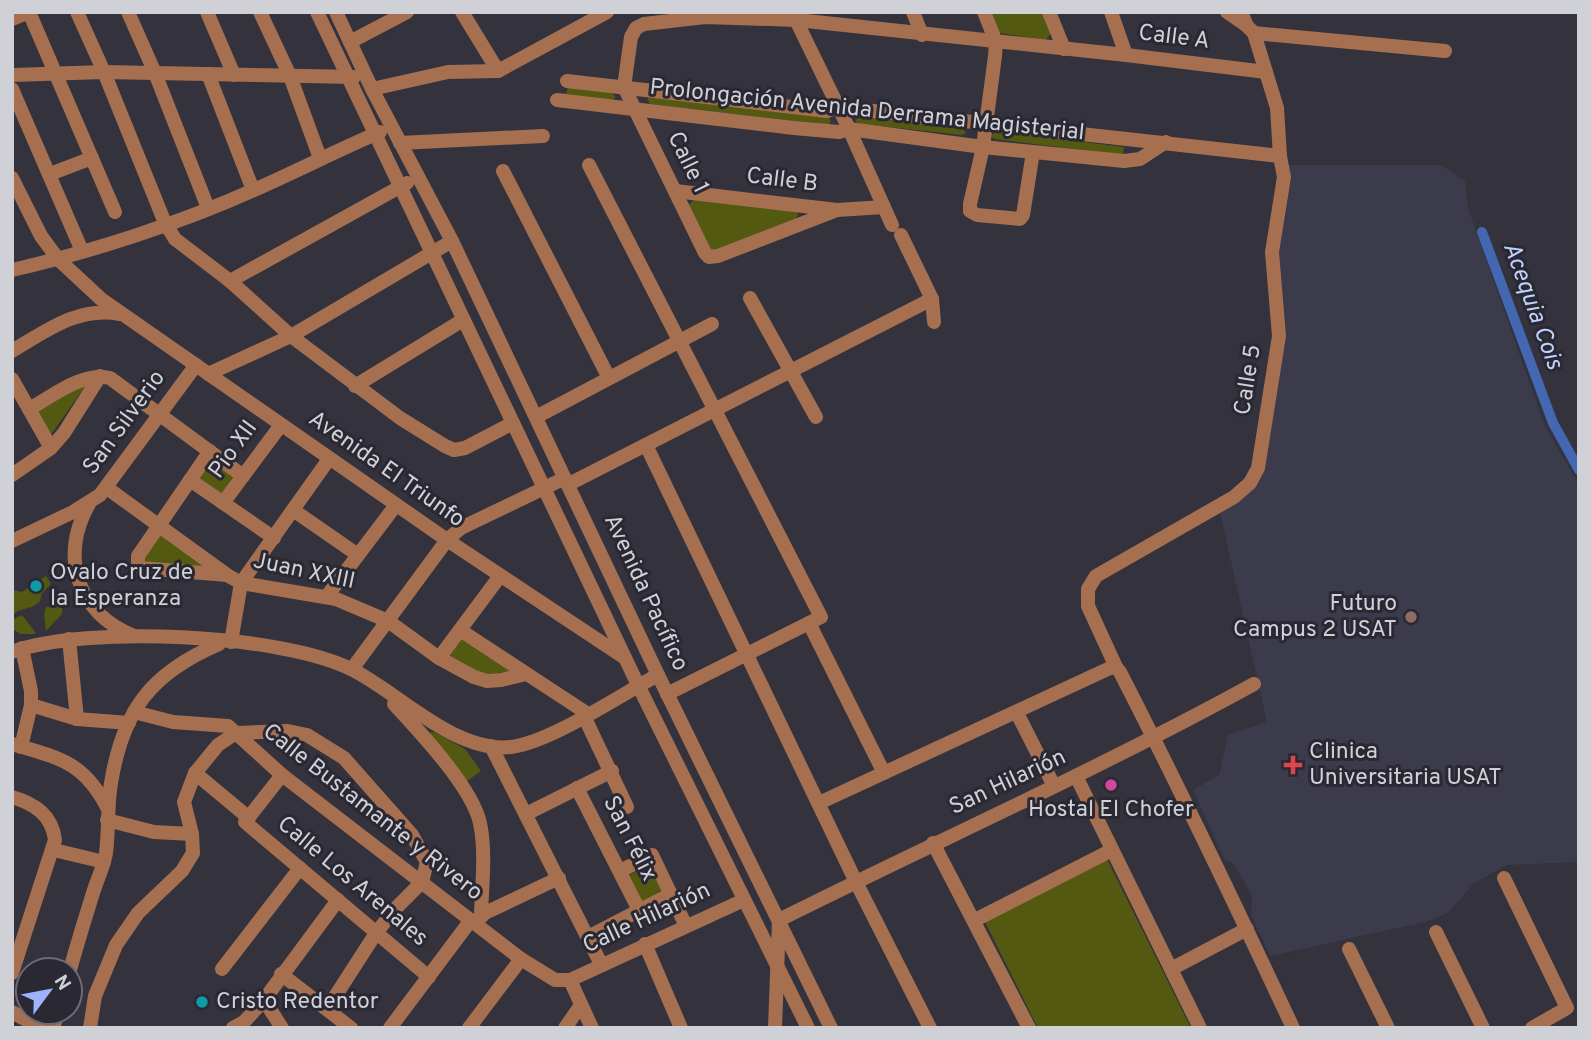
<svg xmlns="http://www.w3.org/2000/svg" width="1591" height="1040" font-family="Overpass,sans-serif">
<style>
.built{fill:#3b3b4c}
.green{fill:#535911}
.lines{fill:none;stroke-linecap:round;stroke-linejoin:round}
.canal{stroke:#4467b1;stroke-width:10}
.minor{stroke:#a67050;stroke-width:14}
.culture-dot{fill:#0f9aa8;stroke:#292833;stroke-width:2.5}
.education-dot{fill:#8d6e63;stroke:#292833;stroke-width:2.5}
.health-dot{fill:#e0444e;stroke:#292833;stroke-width:2.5}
.hotel-dot{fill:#d1479c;stroke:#292833;stroke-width:2.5}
.labels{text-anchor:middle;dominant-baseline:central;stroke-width:6;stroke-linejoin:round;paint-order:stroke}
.street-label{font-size:23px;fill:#d0d0d7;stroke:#292833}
.poi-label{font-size:23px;fill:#d0d0d7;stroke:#292833;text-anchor:start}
.water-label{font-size:24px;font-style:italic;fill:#bed3fc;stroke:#292833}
</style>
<rect width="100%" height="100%" fill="#33323d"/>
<path class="built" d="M 1288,165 L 1441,165 L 1465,181 L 1468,208 L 1544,424 L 1579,485 L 1579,862 L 1507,865 L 1474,883 L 1448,913 L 1425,922 L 1270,956 L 1251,915 L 1252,895 L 1233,863 L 1225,860 L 1193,790 L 1219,775 L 1228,735 L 1267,722 L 1220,512 L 1252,489 L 1285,331 L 1277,255 Z"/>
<g class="green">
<path d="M 988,12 L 1042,12 L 1051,33 L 1046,40 L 1000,33 Z"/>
<path d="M 568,87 L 612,93 L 616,97 L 611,101 L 566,94 Z"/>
<path d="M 650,97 L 829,117 L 831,122 L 828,125 L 650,104 L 647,99 Z"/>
<path d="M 861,116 L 963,128 L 966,133 L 962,135 L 861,124 L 856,122 L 857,117 Z"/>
<path d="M 995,131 L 1124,147 L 1123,155 L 994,139 L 991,136 Z"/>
<path d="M 695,198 L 797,212 L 798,215 L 796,219 L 714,251 L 710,249 L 688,206 Z"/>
<path d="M 89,381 L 50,436 L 35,409 Z"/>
<path d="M 211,457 L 237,476 L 221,497 L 195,479 Z"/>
<path d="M 159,531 L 211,567 L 146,563 L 143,559 Z"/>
<path d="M 46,576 L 51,584 L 42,593 L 40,601 C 31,611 21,606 12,616 L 12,590 L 22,592 Z"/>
<path d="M 62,603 L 62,614 L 46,631 L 44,614 L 46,607 L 57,606 Z"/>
<path d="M 22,615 L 36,633 L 34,634 L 21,634 L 12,629 L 12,620 Z"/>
<path d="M 460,634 L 515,671 L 479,675 L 444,656 Z"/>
<path d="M 434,732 L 465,749 L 481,771 L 463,784 L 427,733 Z"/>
<path d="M 1107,859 L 1191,1028 L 1038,1028 L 985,922 Z"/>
<path d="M 648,865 L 662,890 L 641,902 L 628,876 Z"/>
</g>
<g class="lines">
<path class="canal" d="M 1482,232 L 1553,423 L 1579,470"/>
<g class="minor">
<path d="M 77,12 L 104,72 L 165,223 L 175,239 L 230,281 L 291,336 L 400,418 L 445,446 L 454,450 L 465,448 L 513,423"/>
<path d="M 128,12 L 155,73 L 208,208"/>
<path d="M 207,12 L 234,75"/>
<path d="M 260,12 L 290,76 L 320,158"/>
<path d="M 317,12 L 638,685 L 808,1028"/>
<path d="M 336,12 L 372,89 L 452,241 L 658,675 L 831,1028"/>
<path d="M 462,12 L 498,71"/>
<path d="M 913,12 L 922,35"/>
<path d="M 984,12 L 996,42 L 995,56 L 983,147 L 970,204 L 970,211 L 977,215 L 1020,219 L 1023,215 L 1033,152"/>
<path d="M 1049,12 L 1064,49"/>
<path d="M 1111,12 L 1126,55"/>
<path d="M 1227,12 L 1246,25"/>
<path d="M 1241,12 L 1247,26 L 1254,33 L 1277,108 L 1280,156 L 1284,177 L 1272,252 L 1279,336 L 1258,468 L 1250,483 L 1234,497 L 1096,576 L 1088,589 L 1088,606 L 1116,667 L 1120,672 C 1180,789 1237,908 1293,1028"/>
<path d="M 793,14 L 849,129 L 892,225"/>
<path d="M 12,19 L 29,12 L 115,212"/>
<path d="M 1254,33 L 1445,51"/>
<path d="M 350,42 L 407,12"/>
<path d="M 208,74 L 253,190"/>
<path d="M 12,75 L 104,72 L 354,77"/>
<path d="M 567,81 L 827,111 L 837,107 L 1280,156"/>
<path d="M 12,89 L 82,251"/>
<path d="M 372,89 L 448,72 L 498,71 L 607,12"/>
<path d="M 557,100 L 794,128 L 839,132 L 849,129 L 983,147 L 1124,161 L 1140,159 L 1166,142"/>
<path d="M 400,143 L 543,136"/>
<path d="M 589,165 L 821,617 L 667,694"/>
<path d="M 503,171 L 609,378"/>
<path d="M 50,174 L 92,158"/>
<path d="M 12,178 L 41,236 L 58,259 L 101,299 L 447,540 L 625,658"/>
<path d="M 675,191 L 837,210 L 884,207"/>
<path d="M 837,210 L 718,256 L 709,257 L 705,253 L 624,87 L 631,37 L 636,28 L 644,24 L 705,17 L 797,20 L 1126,55 L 1266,72"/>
<path d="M 901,235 L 932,299 L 934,322"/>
<path d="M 12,270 C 91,252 181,223 254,190 C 297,171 338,150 380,132"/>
<path d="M 230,281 L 407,183"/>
<path d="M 750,298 L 816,417"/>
<path d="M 12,351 C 46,331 78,306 120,314"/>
<path d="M 208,374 L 291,336 L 452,241"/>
<path d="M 12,379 L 51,448"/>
<path d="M 355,386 L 463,320"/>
<path d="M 29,409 C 53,396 81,372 110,378 L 243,476"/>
<path d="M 536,417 L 712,324"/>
<path d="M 646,445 L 856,882 L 930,1028"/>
<path d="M 210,451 L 138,556 L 138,564 L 141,568 L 227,575 L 241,583 L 336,599 L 388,621 L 439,658 L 474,677 L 487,681 L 501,680 L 526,674"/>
<path d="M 12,475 L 51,448 L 64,433 L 100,376"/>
<path d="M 190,480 L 274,538"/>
<path d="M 569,484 L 932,299"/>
<path d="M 107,488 L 227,575"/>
<path d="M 223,503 L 281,425"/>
<path d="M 89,504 C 59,556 77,613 134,636"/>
<path d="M 293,510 L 358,555"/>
<path d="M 12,541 L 73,512 L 100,495 L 196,365"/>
<path d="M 327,596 L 396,505"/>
<path d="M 809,623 L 884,773"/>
<path d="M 460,630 L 588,714"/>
<path d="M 69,639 L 77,719"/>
<path d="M 231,642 L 241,583 L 329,459"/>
<path d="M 12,652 C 87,625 280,634 351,669 C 398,692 454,753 511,747 C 551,742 620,695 658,675"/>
<path d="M 439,658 L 500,576"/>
<path d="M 352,669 L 447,540 L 461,528 L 565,478"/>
<path d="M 394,704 C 419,731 472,787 480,823 C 486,852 482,885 481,915"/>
<path d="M 31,705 L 77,719 L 129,723"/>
<path d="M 134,712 L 173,722 L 228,726 L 282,775 L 521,959 L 555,980 L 570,980 L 744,900"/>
<path d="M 1017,713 L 1054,786"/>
<path d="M 584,716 L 627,807"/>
<path d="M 12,744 C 60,758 84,762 108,809"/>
<path d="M 491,746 L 601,964"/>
<path d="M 21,747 L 31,705 L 31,691 L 22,648"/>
<path d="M 195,773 L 249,818"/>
<path d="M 282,775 L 245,822 L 429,977"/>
<path d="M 1076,776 L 1200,1028"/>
<path d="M 577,788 L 639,910"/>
<path d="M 12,797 C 35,804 52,815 55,840 L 12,973"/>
<path d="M 819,803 L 1110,668 L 1116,667"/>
<path d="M 526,814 L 612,771"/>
<path d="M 107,820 L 154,832 L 192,834"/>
<path d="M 933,843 L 1029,1028"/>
<path d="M 54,850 L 104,862"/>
<path d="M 620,871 L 652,855 L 686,926"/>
<path d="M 1504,878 L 1567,1008 L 1532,1028"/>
<path d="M 975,920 L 1112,850"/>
<path d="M 477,921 L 485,913 L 559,878"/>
<path d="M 1436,932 L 1483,1028"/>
<path d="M 588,937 L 671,894"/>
<path d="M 645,944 L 681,1028"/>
<path d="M 1349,949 L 1388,1028"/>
<path d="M 222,969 L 300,868"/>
<path d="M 1171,969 L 1247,929"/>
<path d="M 70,970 C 77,944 85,919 93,893 C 97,880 104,866 106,853 C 109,830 107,806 111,783 C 123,710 151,673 219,644"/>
<path d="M 281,974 L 351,1028"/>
<path d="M 570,980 L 592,1028"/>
<path d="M 264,1000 L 282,1028"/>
<path d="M 12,1012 L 41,1028"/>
<path d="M 53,1028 L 58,1012"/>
<path d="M 90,1028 L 95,996 L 116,945 L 138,913 L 182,871 L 193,853 L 192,834 L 184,802 L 195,773 L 218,745 L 236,733 L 288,731 L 307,735 L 344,758 L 412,835 L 427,862 L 422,882 L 395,909 L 376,933 L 327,1009"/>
<path d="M 233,1028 L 244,1022 L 264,1000 L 338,900"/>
<path d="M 390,1028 L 471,920"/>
<path d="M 469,1028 L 521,959"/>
<path d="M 565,1028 L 581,1005"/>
<path d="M 775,1028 L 779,920 C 937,841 1099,769 1254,684"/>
</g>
</g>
<g class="culture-dot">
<circle cx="36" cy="586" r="7"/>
<circle cx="202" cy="1002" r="7"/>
</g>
<circle class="education-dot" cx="1411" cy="617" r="7"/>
<path class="health-dot" d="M1289.5 754.5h7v7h7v7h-7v7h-7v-7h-7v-7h7z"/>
<circle class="hotel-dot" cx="1111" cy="785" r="7"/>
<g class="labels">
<g class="street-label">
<text transform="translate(1174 38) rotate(7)">Calle A</text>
<text transform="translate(867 111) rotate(6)">Prolongación Avenida Derrama Magisterial</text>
<text transform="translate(687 163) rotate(64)">Calle 1</text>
<text transform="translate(782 181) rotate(7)">Calle B</text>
<text transform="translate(1249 380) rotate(-81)">Calle 5</text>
<text transform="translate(125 423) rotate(-54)">San Silverio</text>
<text transform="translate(234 450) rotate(-54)">Pio XII</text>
<text transform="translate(386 470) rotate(35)">Avenida El Triunfo</text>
<text transform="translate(304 572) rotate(12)">Juan XXIII</text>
<text transform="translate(645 593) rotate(65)">Avenida Pacífico</text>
<text transform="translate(1008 783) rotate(-25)">San Hilarión</text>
<text transform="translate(372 813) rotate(38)">Calle Bustamante y Rivero</text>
<text transform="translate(629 839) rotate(63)">San Félix</text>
<text transform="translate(352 882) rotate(40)">Calle Los Arenales</text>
<text transform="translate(647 919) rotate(-25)">Calle Hilarión</text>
</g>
<g class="poi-label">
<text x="50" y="573">Ovalo Cruz de<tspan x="50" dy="26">la Esperanza</tspan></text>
<text x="1397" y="604" text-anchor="end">Futuro<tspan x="1397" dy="26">Campus 2 USAT</tspan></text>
<text x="1309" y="752">Clinica<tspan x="1309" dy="26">Universitaria USAT</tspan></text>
<text x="1111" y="810" text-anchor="middle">Hostal El Chofer</text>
<text x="216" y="1002">Cristo Redentor</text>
</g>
<g class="water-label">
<text transform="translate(1532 306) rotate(70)">Acequia Cois</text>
</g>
</g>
<rect width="1591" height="1040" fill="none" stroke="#d0d0d7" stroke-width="28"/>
<g transform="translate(49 991) rotate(58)"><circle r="33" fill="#292833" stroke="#6c6b75" stroke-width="2"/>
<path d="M0-5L12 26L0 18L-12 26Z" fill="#9eb3fd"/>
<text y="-10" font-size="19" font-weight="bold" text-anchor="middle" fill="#d0d0d7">N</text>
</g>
</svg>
